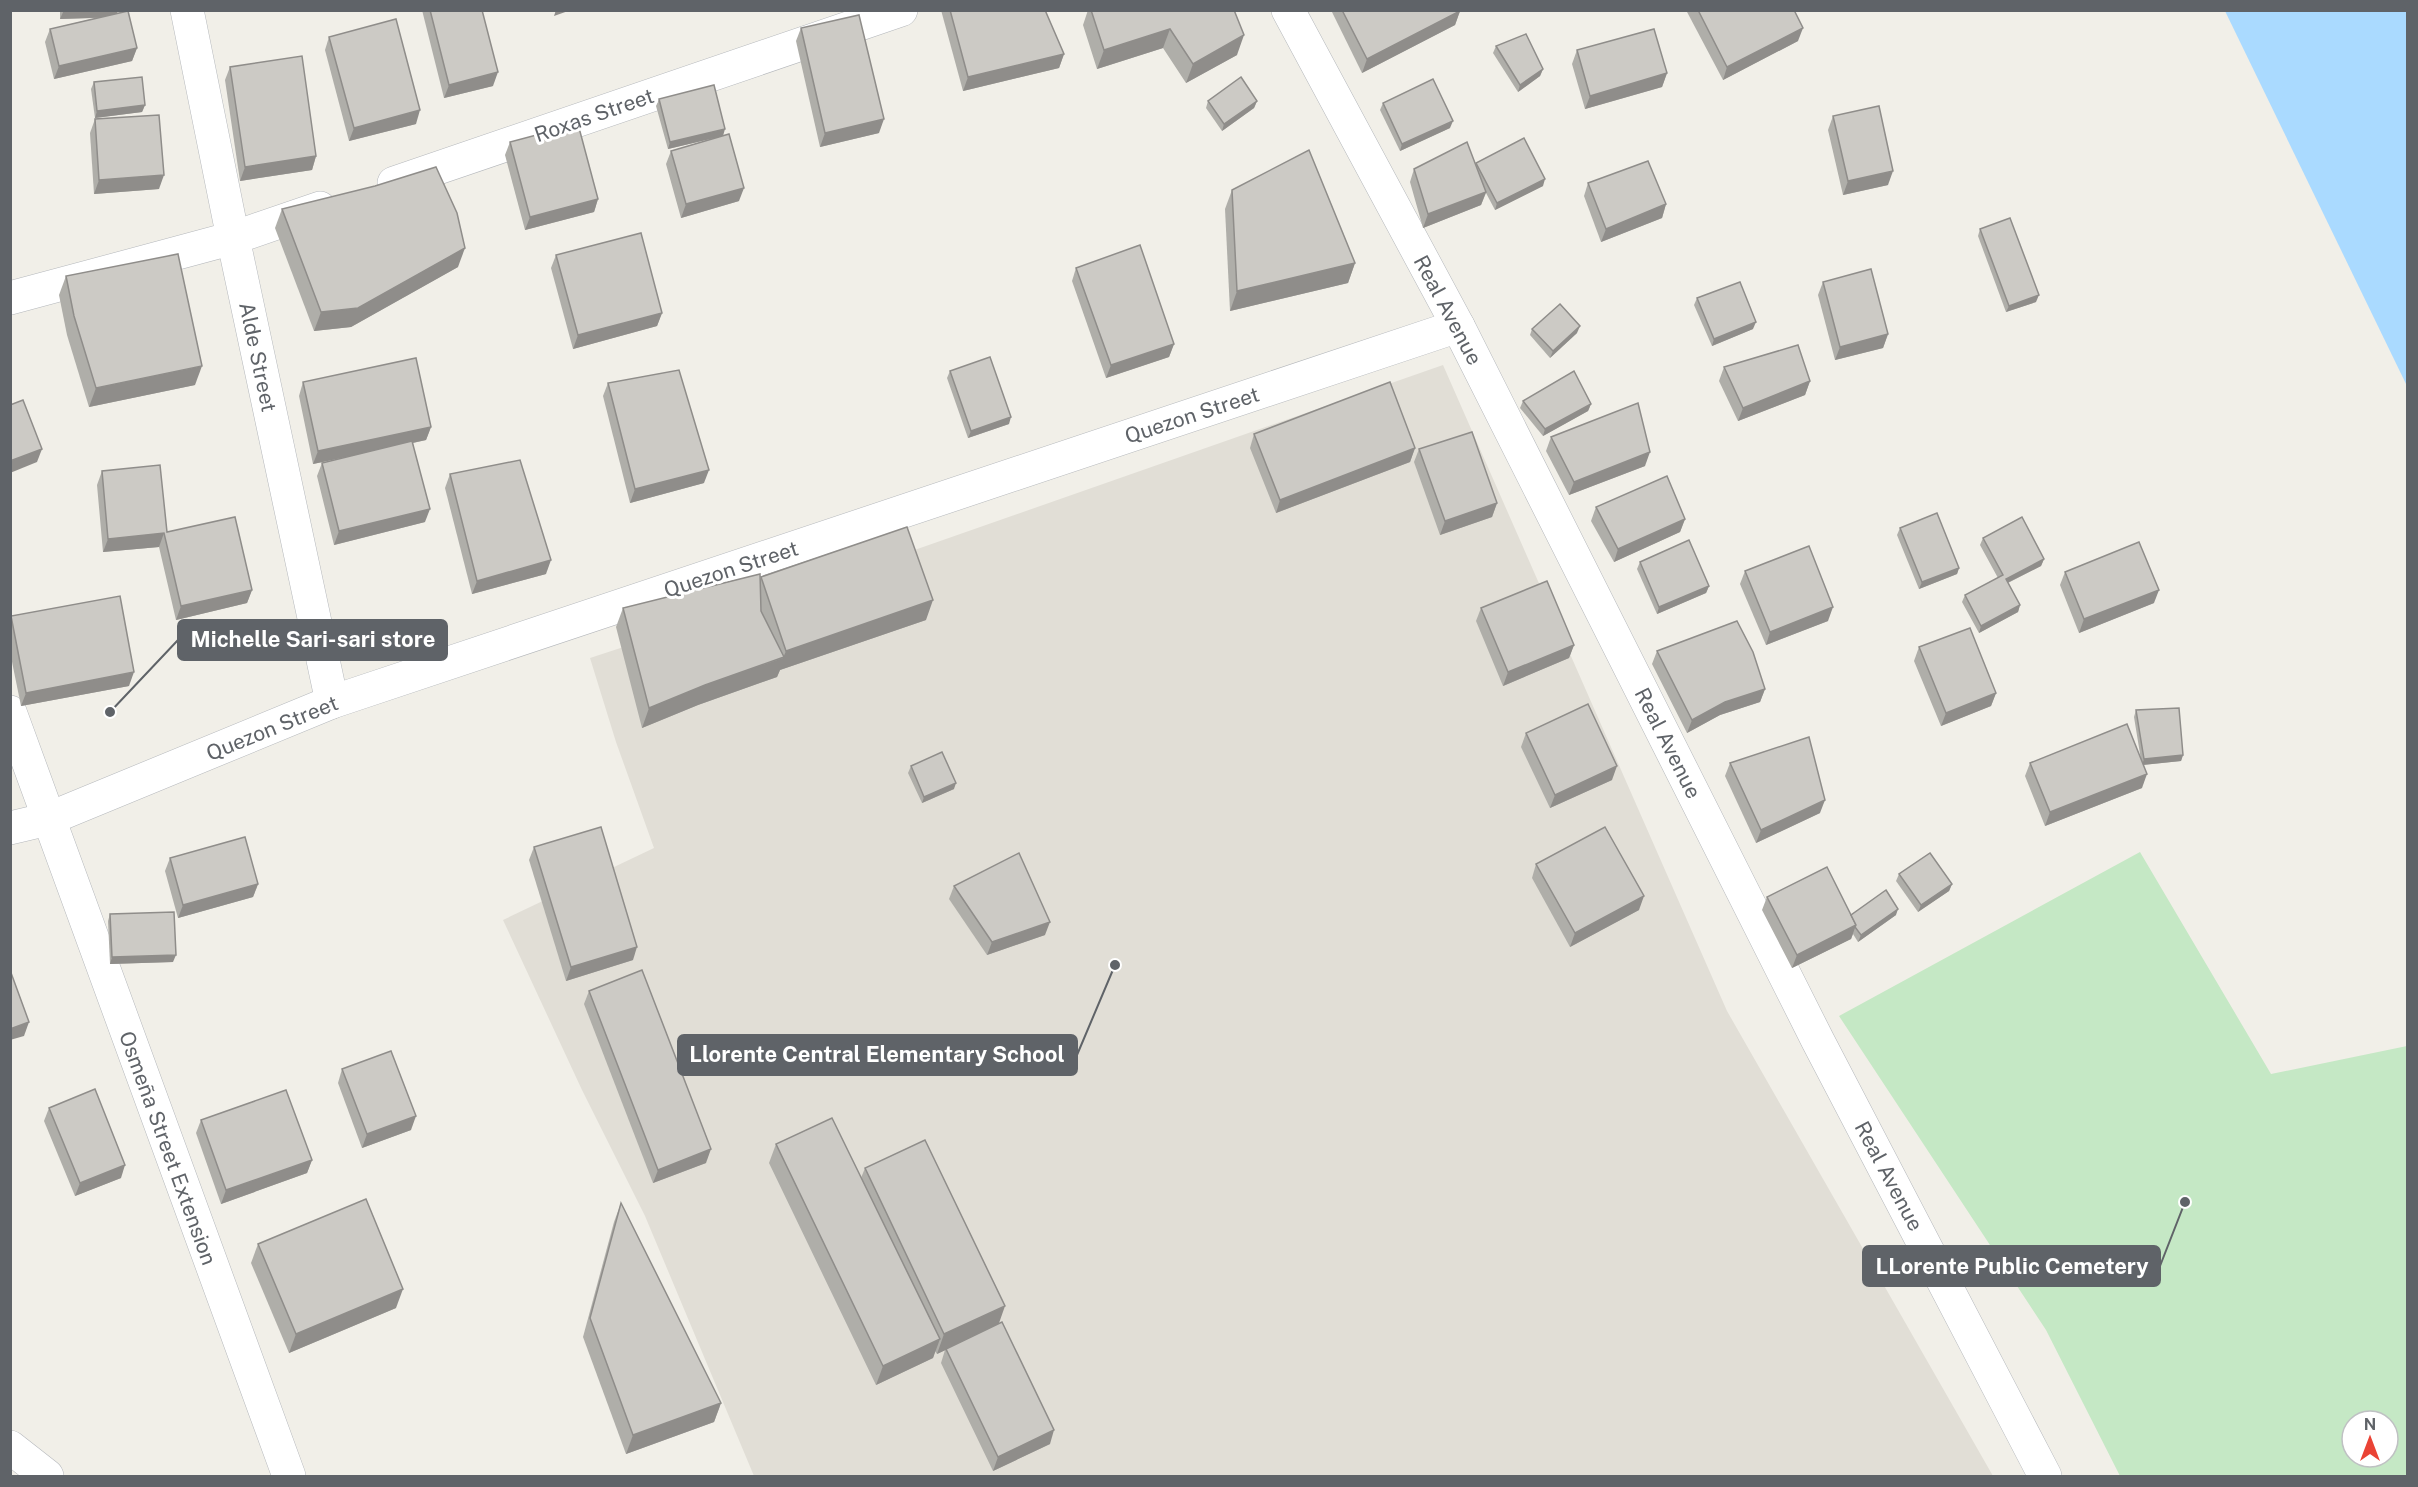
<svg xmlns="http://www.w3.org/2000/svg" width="2418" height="1487" font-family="'Public Sans',sans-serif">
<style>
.education{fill:#e1ded6}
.green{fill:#c5e8c5;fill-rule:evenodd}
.water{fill:#aadaff}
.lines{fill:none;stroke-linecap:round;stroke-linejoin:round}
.minor-casing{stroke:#b5b8bc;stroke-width:34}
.tertiary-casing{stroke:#b5b8bc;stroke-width:34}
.minor{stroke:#fff;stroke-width:33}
.tertiary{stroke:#fff;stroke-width:33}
.wall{fill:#afaea9}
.shaded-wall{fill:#8f8d8a}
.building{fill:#cccac5;stroke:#8f8d8a;stroke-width:1.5}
.labels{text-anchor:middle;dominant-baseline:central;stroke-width:6;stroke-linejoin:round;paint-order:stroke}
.street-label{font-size:21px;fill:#5f6368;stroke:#fff}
.leader{fill:none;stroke:#5f6368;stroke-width:2}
.callout-dot{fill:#5f6368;stroke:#fff;stroke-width:2}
.callout{fill:#5f6368;stroke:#5f6368;stroke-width:2}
.callout-label{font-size:22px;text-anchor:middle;font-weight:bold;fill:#fff}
</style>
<rect width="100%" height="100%" fill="#f1efe8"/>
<path class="education" d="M 1443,365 L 1727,1011 L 1993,1476 L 754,1476 L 645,1216 L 582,1090 L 503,920 L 654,848 L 616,742 L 590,658 L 846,574 Z"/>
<path class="green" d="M 2140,852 L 2271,1074 L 2407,1046 L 2407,1476 L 2120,1476 L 2046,1330 L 1839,1016 ZM 2352,1421 L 2388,1421 L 2388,1457 L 2352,1457 Z"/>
<path class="water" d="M 2225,11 L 2407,11 L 2407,386 Z"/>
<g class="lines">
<defs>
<g id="minor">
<path d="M 187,10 L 233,238 L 332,702"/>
<path d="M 394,183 L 901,10"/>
<path d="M 10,298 L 233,238 L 320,208"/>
<path d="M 10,712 L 289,1476"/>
<path d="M 10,828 L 48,819 L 332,702 L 1458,326"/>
<path d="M 10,1447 L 47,1476"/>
</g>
<path id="tertiary" d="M 1288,10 L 1458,326 L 1818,1041 L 2045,1476"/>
</defs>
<use href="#minor" class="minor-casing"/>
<use href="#tertiary" class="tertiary-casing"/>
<use href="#minor" class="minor"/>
<use href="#tertiary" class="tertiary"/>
</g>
<g class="wall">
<path d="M 60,10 L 118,10 L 117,13 L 137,48 L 132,61 L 54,79 L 45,42 L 50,29 L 96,18 L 60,19 Z"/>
<path d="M 422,10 L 482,10 L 493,86 L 444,98 Z"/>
<path d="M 941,10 L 1045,10 L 1064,54 L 1059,68 L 963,91 Z"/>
<path d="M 1088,10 L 1234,10 L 1237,55 L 1186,83 L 1163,48 L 1097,69 L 1083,25 Z"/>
<path d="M 1331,10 L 1460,10 L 1460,11 L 1455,25 L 1362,73 Z"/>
<path d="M 1686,10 L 1794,10 L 1798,41 L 1723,80 Z"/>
<path d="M 801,28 L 879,133 L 820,147 L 796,41 Z"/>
<path d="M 329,37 L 416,124 L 349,141 L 325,50 Z"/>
<path d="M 1496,46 L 1543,69 L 1540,76 L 1518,92 L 1493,53 Z"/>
<path d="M 1577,50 L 1667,73 L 1662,87 L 1585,109 L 1572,64 Z"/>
<path d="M 230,67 L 316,156 L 312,170 L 240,181 L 225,80 Z"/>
<path d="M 94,82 L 145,105 L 142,112 L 95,118 L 91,89 Z"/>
<path d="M 659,99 L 723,136 L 739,201 L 681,218 L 666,164 L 671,151 L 718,137 L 668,149 L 656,106 Z"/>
<path d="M 1208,101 L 1257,101 L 1254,108 L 1222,131 L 1206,108 Z"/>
<path d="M 1383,103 L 1450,128 L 1400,151 L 1380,110 Z"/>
<path d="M 1833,116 L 1888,185 L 1843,195 L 1828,130 Z"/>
<path d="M 95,119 L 159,189 L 94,194 L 90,133 Z"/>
<path d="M 510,142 L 598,199 L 594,212 L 525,230 L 505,155 Z"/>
<path d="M 1476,163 L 1543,186 L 1495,210 L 1486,193 L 1481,205 L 1423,228 L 1410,182 L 1414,169 L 1476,165 Z"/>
<path d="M 1588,183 L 1666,204 L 1662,218 L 1601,242 L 1584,196 Z"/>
<path d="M 1232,190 L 1355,263 L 1348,283 L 1230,311 L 1225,209 Z"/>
<path d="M 282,209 L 458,267 L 351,327 L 314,331 L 275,228 Z"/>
<path d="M 1980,229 L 2036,302 L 2006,312 L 1978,236 Z"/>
<path d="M 556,255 L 662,313 L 657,326 L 573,349 L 551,268 Z"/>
<path d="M 1076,268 L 1174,344 L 1169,357 L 1106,378 L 1072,281 Z"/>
<path d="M 66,276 L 195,385 L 89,407 L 67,335 L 59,295 Z"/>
<path d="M 1823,282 L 1888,334 L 1883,348 L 1835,360 L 1818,295 Z"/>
<path d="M 1697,298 L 1753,329 L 1712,346 L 1694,305 Z"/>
<path d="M 1532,329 L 1577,333 L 1550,358 L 1530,335 Z"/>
<path d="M 1724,367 L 1810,381 L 1805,395 L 1738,421 L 1719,381 Z"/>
<path d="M 950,371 L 1009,424 L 968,438 L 947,378 Z"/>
<path d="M 303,382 L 431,427 L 426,440 L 413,443 L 425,522 L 334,545 L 317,476 L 322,463 L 347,457 L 313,464 L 299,396 Z"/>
<path d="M 608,383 L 704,483 L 630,503 L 603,396 Z"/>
<path d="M 1523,401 L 1591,404 L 1588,411 L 1543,436 L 1520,408 Z"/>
<path d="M 1254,434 L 1415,448 L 1410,462 L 1276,513 L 1250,448 Z"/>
<path d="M 1551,437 L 1645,466 L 1569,495 L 1546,451 Z"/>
<path d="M 1419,449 L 1497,503 L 1492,517 L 1440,535 L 1414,462 Z"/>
<path d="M 102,471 L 167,532 L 252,590 L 247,603 L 176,620 L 159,547 L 103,552 L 97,485 Z"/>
<path d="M 450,474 L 546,574 L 472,594 L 445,488 Z"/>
<path d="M 1596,507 L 1685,519 L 1680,532 L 1614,562 L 1591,521 Z"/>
<path d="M 1900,528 L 1959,568 L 1957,574 L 1919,589 L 1897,535 Z"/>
<path d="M 1983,538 L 2044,559 L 2041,566 L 2008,583 L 2020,605 L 2018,612 L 1979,633 L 1962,602 L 1965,595 L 1998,578 L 1980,545 Z"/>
<path d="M 1640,562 L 1709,586 L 1706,593 L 1657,614 L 1637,569 Z"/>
<path d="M 1745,571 L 1828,621 L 1766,645 L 1740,584 Z"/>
<path d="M 2065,572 L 2154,603 L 2079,633 L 2060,585 Z"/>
<path d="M 761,577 L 926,620 L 780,670 L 777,677 L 698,705 L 642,728 L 616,627 L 623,608 L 760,579 Z"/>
<path d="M 1481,608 L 1574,645 L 1569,658 L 1503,686 L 1476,621 Z"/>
<path d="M 11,616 L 129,686 L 21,706 L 10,652 Z"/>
<path d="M 1919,647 L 1996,693 L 1991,706 L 1941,726 L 1914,661 Z"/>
<path d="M 1657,651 L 1765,689 L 1760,702 L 1720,715 L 1687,733 L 1652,664 Z"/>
<path d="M 2136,710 L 2183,755 L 2181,761 L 2143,765 L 2142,788 L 2045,826 L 2025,776 L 2030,763 L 2141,760 L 2134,717 Z"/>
<path d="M 1526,733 L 1612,780 L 1550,808 L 1521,747 Z"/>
<path d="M 1730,763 L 1820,813 L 1756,843 L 1725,776 Z"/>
<path d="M 911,766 L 954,789 L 922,803 L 908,773 Z"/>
<path d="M 534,847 L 633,960 L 566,981 L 529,860 Z"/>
<path d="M 170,858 L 258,884 L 253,897 L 178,918 L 165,871 Z"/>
<path d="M 1536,864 L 1639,910 L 1570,947 L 1532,878 Z"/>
<path d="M 1899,874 L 1952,884 L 1949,891 L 1918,912 L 1896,881 Z"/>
<path d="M 954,886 L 1045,935 L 987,955 L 949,899 Z"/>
<path d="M 1767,897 L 1851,915 L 1896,915 L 1858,942 L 1853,934 L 1851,939 L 1792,968 L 1762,910 Z"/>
<path d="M 110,914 L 173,962 L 110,964 L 108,921 Z"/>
<path d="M 589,991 L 706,1163 L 653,1183 L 584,1004 Z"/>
<path d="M 342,1069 L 411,1130 L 362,1148 L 338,1083 Z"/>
<path d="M 49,1108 L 121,1178 L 75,1196 L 44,1121 Z"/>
<path d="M 201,1120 L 312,1160 L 307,1173 L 221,1204 L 196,1133 Z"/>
<path d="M 776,1144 L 861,1178 L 865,1168 L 998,1324 L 1050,1444 L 993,1471 L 941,1363 L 945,1350 L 937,1354 L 935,1351 L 933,1358 L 876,1385 L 769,1163 Z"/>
<path d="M 621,1203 L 721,1403 L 714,1422 L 626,1454 L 583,1337 L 614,1222 Z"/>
<path d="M 258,1244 L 396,1308 L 289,1353 L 251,1263 Z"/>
</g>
<g class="shaded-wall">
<path d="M 64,10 L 118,10 L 116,17 L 60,19 Z"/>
<path d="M 556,10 L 571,10 L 554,16 Z"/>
<path d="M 1460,11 L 1455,25 L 1362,73 L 1367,59 Z"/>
<path d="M 1803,28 L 1798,41 L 1723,80 L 1727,67 Z"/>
<path d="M 1170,29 L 1163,48 L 1097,69 L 1104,50 Z"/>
<path d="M 1244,35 L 1237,55 L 1186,83 L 1193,64 Z"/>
<path d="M 137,48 L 132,61 L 54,79 L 59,66 Z"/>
<path d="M 1064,54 L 1059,68 L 963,91 L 968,77 Z"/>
<path d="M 1543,69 L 1540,76 L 1518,92 L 1520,85 Z"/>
<path d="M 498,72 L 493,86 L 444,98 L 449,85 Z"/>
<path d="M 1667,73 L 1662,87 L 1585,109 L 1590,96 Z"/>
<path d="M 1257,101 L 1254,108 L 1222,131 L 1224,124 Z"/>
<path d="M 145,105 L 142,112 L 95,118 L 97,111 Z"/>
<path d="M 420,110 L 416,124 L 349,141 L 354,128 Z"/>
<path d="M 884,119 L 879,133 L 820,147 L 825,133 Z"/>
<path d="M 1453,121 L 1450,128 L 1400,151 L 1402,144 Z"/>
<path d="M 725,129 L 723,136 L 668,149 L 670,142 Z"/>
<path d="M 316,156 L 312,170 L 240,181 L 245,167 Z"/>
<path d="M 1893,171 L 1888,185 L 1843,195 L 1848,181 Z"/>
<path d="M 164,175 L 159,189 L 94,194 L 99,180 Z"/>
<path d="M 1545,179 L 1543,186 L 1495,210 L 1497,203 Z"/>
<path d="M 744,188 L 739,201 L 681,218 L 686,204 Z"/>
<path d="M 1486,192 L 1481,205 L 1423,228 L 1428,214 Z"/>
<path d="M 598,199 L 594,212 L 525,230 L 530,217 Z"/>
<path d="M 1666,204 L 1662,218 L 1601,242 L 1606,229 Z"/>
<path d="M 465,248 L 458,267 L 351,327 L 314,331 L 321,312 Z"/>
<path d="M 1355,263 L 1348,283 L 1230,311 L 1237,291 Z"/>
<path d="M 2039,295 L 2036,302 L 2006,312 L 2009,306 Z"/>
<path d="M 662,313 L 657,326 L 573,349 L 578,335 Z"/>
<path d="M 1756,322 L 1753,329 L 1712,346 L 1714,339 Z"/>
<path d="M 1580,326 L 1577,333 L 1550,358 L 1553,351 Z"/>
<path d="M 1888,334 L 1883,348 L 1835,360 L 1840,347 Z"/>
<path d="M 1174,344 L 1169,357 L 1106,378 L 1111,365 Z"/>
<path d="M 202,366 L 195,385 L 89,407 L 96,388 Z"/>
<path d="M 1810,381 L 1805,395 L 1738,421 L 1743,408 Z"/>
<path d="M 1591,404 L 1588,411 L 1543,436 L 1545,429 Z"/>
<path d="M 1011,417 L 1009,424 L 968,438 L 971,431 Z"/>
<path d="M 431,427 L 426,440 L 313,464 L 318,451 Z"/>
<path d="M 1415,448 L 1410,462 L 1276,513 L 1280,500 Z"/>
<path d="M 42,449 L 37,462 L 10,473 L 10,461 Z"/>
<path d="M 1650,452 L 1645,466 L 1569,495 L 1574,482 Z"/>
<path d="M 709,470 L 704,483 L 630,503 L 635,489 Z"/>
<path d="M 1497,503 L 1492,517 L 1440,535 L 1445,521 Z"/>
<path d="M 430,509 L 425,522 L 334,545 L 339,531 Z"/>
<path d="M 1685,519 L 1680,532 L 1614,562 L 1618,549 Z"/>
<path d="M 164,533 L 159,547 L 103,552 L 108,539 Z"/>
<path d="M 2044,559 L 2041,566 L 2003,585 L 2006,579 Z"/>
<path d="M 551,560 L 546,574 L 472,594 L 477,581 Z"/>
<path d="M 1959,568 L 1957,574 L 1919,589 L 1922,582 Z"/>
<path d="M 1709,586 L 1706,593 L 1657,614 L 1659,607 Z"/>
<path d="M 252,590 L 247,603 L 176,620 L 181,606 Z"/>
<path d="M 2159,590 L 2154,603 L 2079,633 L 2084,619 Z"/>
<path d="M 933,600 L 926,620 L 780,670 L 777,677 L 698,705 L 642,728 L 649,708 L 705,685 L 783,658 L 786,651 Z"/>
<path d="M 2020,605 L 2018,612 L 1979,633 L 1981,626 Z"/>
<path d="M 1833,607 L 1828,621 L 1766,645 L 1770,632 Z"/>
<path d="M 1574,645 L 1569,658 L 1503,686 L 1508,672 Z"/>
<path d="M 134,672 L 129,686 L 21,706 L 26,693 Z"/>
<path d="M 1765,689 L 1760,702 L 1720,715 L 1687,733 L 1692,720 L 1725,702 Z"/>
<path d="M 1996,693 L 1991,706 L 1941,726 L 1946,713 Z"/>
<path d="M 2183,755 L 2181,761 L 2142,765 L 2144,759 Z"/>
<path d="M 1617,766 L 1612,780 L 1550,808 L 1555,795 Z"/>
<path d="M 2147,774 L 2142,788 L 2045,826 L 2050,812 Z"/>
<path d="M 956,783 L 954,789 L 922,803 L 924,797 Z"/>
<path d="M 1825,800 L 1820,813 L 1756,843 L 1761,830 Z"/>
<path d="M 258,884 L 253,897 L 178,918 L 183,905 Z"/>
<path d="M 1952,884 L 1949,891 L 1918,912 L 1921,905 Z"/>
<path d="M 1644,896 L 1639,910 L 1570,947 L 1575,933 Z"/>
<path d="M 1898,909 L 1896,915 L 1858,942 L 1861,935 Z"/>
<path d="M 1050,922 L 1045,935 L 987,955 L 992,942 Z"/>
<path d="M 1856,925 L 1851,939 L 1792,968 L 1797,955 Z"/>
<path d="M 637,947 L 633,960 L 566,981 L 571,967 Z"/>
<path d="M 176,955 L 173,962 L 110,964 L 112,957 Z"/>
<path d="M 29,1022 L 24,1036 L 10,1040 L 10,1029 Z"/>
<path d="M 416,1116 L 411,1130 L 362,1148 L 367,1134 Z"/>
<path d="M 711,1149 L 706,1163 L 653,1183 L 658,1170 Z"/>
<path d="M 312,1160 L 307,1173 L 221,1204 L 226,1190 Z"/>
<path d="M 125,1165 L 121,1178 L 75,1196 L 80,1183 Z"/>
<path d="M 403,1289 L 396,1308 L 289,1353 L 296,1334 Z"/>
<path d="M 1005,1306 L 998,1326 L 937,1354 L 944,1334 Z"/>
<path d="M 940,1339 L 933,1358 L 876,1385 L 883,1366 Z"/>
<path d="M 721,1403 L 714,1422 L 626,1454 L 633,1435 Z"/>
<path d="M 1054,1430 L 1050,1444 L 993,1471 L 998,1457 Z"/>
</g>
<g class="building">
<path d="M 430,10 L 482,10 L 498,72 L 449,85 Z"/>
<path d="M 950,10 L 1045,10 L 1064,54 L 968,77 Z"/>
<path d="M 1091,10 L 1234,10 L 1244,35 L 1193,64 L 1170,29 L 1104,50 Z"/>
<path d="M 1342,10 L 1460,10 L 1460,11 L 1367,59 Z"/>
<path d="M 1698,10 L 1794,10 L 1803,28 L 1727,67 Z"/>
<path d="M 128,11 L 137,48 L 59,66 L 50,29 Z"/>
<path d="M 859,15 L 884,119 L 825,133 L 801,28 Z"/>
<path d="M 396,19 L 420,110 L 354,128 L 329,37 Z"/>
<path d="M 1654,29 L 1667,73 L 1590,96 L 1577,50 Z"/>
<path d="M 1526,34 L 1543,69 L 1520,85 L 1496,46 Z"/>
<path d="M 302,56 L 316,156 L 245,167 L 230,67 Z"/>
<path d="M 142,77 L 145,105 L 97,111 L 94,82 Z"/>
<path d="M 1241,77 L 1257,101 L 1224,124 L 1208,101 Z"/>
<path d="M 1433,79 L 1453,121 L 1402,144 L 1383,103 Z"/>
<path d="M 714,85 L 725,129 L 670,142 L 659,99 Z"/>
<path d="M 1879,106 L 1893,171 L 1848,181 L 1833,116 Z"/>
<path d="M 159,115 L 164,175 L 99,180 L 95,119 Z"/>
<path d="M 578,124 L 598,199 L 530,217 L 510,142 Z"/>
<path d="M 729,134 L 744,188 L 686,204 L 671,151 Z"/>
<path d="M 1524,138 L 1545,179 L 1497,203 L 1476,163 Z"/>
<path d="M 1467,142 L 1486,192 L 1428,214 L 1414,169 Z"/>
<path d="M 1309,150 L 1355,263 L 1237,291 L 1232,190 Z"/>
<path d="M 1648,161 L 1666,204 L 1606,229 L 1588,183 Z"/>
<path d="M 436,167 L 457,213 L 465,248 L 358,308 L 321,312 L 282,209 L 375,186 Z"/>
<path d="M 2010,218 L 2039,295 L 2009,306 L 1980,229 Z"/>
<path d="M 641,233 L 662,313 L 578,335 L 556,255 Z"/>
<path d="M 1140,245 L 1174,344 L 1111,365 L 1076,268 Z"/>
<path d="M 178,254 L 202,366 L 96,388 L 74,316 L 66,276 Z"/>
<path d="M 1871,269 L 1888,334 L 1840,347 L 1823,282 Z"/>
<path d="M 1740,282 L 1756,322 L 1714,339 L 1697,298 Z"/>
<path d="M 1560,304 L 1580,326 L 1553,351 L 1532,329 Z"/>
<path d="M 1798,345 L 1810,381 L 1743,408 L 1724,367 Z"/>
<path d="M 990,357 L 1011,417 L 971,431 L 950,371 Z"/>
<path d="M 416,358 L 431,427 L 318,451 L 303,382 Z"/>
<path d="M 679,370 L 709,470 L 635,489 L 608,383 Z"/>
<path d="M 1574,371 L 1591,404 L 1545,429 L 1523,401 Z"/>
<path d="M 1390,382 L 1415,448 L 1280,500 L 1254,434 Z"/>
<path d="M 23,400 L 42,449 L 10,461 L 10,405 Z"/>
<path d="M 1638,403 L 1650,452 L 1574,482 L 1551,437 Z"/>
<path d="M 1472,432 L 1497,503 L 1445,521 L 1419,449 Z"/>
<path d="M 412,441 L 430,509 L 339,531 L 322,463 Z"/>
<path d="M 520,460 L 551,560 L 477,581 L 450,474 Z"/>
<path d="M 160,465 L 167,532 L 235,517 L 252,590 L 181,606 L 164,533 L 108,539 L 102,471 Z"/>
<path d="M 1667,476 L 1685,519 L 1618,549 L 1596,507 Z"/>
<path d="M 1937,513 L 1959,568 L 1922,582 L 1900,528 Z"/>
<path d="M 2022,517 L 2044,559 L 2006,579 L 2020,605 L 1981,626 L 1965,595 L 2003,575 L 1983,538 Z"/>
<path d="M 907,527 L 933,600 L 786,651 L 761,577 Z"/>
<path d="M 1689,540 L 1709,586 L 1659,607 L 1640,562 Z"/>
<path d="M 2139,542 L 2159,590 L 2084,619 L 2065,572 Z"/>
<path d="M 1809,546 L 1833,607 L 1770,632 L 1745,571 Z"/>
<path d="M 760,574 L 761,611 L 784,657 L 705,685 L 649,708 L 623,608 Z"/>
<path d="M 1547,581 L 1574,645 L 1508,672 L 1481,608 Z"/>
<path d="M 120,596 L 134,672 L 26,693 L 11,616 Z"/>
<path d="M 1737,621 L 1753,652 L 1765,689 L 1725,702 L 1692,720 L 1657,651 Z"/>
<path d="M 1970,628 L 1996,693 L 1946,713 L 1919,647 Z"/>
<path d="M 1588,704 L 1617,766 L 1555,795 L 1526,733 Z"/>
<path d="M 2179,708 L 2183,755 L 2144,759 L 2136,710 Z"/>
<path d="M 2127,724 L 2147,774 L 2050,812 L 2030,763 Z"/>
<path d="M 1809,737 L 1825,800 L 1761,830 L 1730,763 Z"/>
<path d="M 942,752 L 956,783 L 924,797 L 911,766 Z"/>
<path d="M 601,827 L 637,947 L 571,967 L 534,847 Z"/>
<path d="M 1605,827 L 1644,896 L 1575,933 L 1536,864 Z"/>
<path d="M 245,837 L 258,884 L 183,905 L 170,858 Z"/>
<path d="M 1019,853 L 1050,922 L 992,942 L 954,886 Z"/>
<path d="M 1930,853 L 1952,884 L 1921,905 L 1899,874 Z"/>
<path d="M 1827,867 L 1856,925 L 1797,955 L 1767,897 Z"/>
<path d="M 1886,890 L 1898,909 L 1861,935 L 1855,927 L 1856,925 L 1851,915 Z"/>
<path d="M 174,912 L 176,955 L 112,957 L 110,914 Z"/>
<path d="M 10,970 L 29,1022 L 10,1029 Z"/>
<path d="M 642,970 L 711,1149 L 658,1170 L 589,991 Z"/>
<path d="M 391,1051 L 416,1116 L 367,1134 L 342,1069 Z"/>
<path d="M 95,1089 L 125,1165 L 80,1183 L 49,1108 Z"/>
<path d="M 286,1090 L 312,1160 L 226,1190 L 201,1120 Z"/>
<path d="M 832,1118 L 940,1339 L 883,1366 L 776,1144 Z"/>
<path d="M 925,1140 L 1005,1306 L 944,1334 L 865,1168 Z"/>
<path d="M 366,1199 L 403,1289 L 296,1334 L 258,1244 Z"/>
<path d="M 621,1203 L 721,1403 L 633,1435 L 590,1318 Z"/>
<path d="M 1002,1322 L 1054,1430 L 998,1457 L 946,1349 Z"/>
</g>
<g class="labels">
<g class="street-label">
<text transform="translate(594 115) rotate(-19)">Roxas Street</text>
<text transform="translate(1448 310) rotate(62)">Real Avenue</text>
<text transform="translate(258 357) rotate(78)">Alde Street</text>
<text transform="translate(1192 415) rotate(-18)">Quezon Street</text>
<text transform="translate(731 569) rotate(-18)">Quezon Street</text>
<text transform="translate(272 728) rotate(-22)">Quezon Street</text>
<text transform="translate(1668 743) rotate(63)">Real Avenue</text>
<text transform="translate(168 1148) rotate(70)">Osmeña Street Extension</text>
<text transform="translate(1889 1176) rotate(62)">Real Avenue</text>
</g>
</g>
<path class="leader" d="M110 712L178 640M1115 965L1077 1055M2185 1202L2160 1266"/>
<g class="callout-dot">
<circle cx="110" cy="712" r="6"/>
<circle cx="1115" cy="965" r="6"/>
<circle cx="2185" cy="1202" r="6"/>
</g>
<g class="callout">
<rect x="178" y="620" width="269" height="40" rx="6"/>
<rect x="678" y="1035" width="399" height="40" rx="6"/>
<rect x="1863" y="1246" width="297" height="40" rx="6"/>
</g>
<g class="callout-label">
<text x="313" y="647">Michelle Sari-sari store</text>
<text x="877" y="1062">Llorente Central Elementary School</text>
<text x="2012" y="1274">LLorente Public Cemetery</text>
</g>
<rect width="2418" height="1487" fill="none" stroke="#5f6368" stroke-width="24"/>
<g transform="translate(2370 1439)"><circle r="28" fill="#ffffff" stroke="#bfc1c3" stroke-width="1.5"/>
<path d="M0-4.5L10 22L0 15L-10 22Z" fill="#ea4335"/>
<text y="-9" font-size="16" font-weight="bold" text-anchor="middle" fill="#5f6368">N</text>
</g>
</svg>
